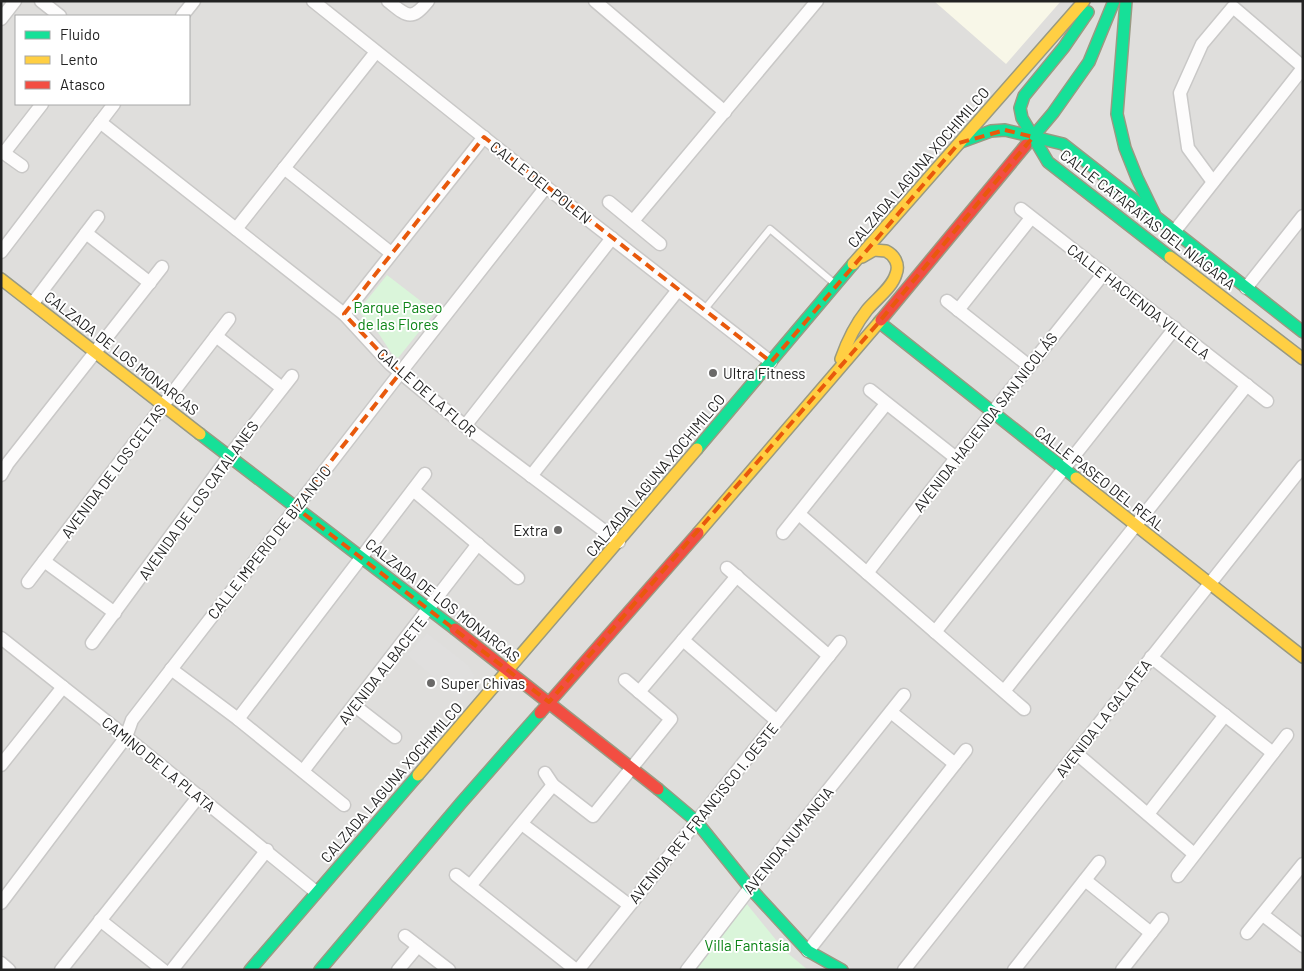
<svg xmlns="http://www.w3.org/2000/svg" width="1304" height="971" font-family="Barlow,sans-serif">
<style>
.residential{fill:#dfdedc;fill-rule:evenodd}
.education{fill:#f8f7e8}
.park{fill:#daf5da}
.parking{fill:#e0dfde}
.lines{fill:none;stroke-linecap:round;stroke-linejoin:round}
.lane-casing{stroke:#c9c8c7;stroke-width:9}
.street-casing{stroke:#c9c8c7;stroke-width:15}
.fast-casing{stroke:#999a82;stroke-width:14}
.slow-casing{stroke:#999a82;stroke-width:14}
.jam-casing{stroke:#999a82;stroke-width:14}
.lane{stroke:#fdfcfc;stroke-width:6}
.street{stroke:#fdfcfc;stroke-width:12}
.fast{stroke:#16e098;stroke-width:11}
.slow{stroke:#ffcf43;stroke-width:11}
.jam{stroke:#f24e42;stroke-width:11}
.marked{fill:none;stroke:#e8590c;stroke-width:4;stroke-dasharray:10 6;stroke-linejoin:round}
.poi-dot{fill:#6a6968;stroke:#fff;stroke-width:2}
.labels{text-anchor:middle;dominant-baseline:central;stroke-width:4;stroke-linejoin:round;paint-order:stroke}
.street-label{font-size:15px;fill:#222;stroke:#fff}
.park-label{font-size:15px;fill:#0c8416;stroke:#fff}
.poi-label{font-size:15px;fill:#222;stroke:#fff;text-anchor:start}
</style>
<rect width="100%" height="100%" fill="#f0eeeb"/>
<path class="residential" d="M 1,1 L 1303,1 L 1303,970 L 1,970 ZM 16,16 L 189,16 L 189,104 L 16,104 Z"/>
<path class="education" d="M 934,1 L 1061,1 L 1006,64 Z"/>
<g class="park">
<path d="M 387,275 L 435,312 L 398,358 L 392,354 L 377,331 L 358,311 Z"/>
<path d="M 746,903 L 785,951 L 808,970 L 696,970 Z"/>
</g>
<path class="parking" d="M 427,633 L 468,665 L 474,675 L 471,685 L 460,699 L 407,655 Z"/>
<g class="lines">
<defs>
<path id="lane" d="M 704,310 L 770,229 L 835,284"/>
<g id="street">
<path d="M 41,1 L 60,16"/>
<path d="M 313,1 L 546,187 L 771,362"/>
<path d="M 388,1 C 407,16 411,22 428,1"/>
<path d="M 595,1 L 725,112"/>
<path d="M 182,16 L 194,1"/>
<path d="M 1,19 L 15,1"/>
<path d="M 100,122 L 344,314 L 390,364 L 465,426 L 619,542"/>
<path d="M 1,151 L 22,166"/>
<path d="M 4,153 L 42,104"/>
<path d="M 284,168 L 391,253"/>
<path d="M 1213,182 L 1188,148 L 1180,93 L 1202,44 L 1233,7 L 1303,67"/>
<path d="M 609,202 L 660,244"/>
<path d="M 1021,209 L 1267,401"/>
<path d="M 633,221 L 817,1"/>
<path d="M 236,229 L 376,52"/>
<path d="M 1174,232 L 1303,68"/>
<path d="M 86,233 L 150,283"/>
<path d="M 1,252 L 114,104"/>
<path d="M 1246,288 L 1303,216"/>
<path d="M 947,301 L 1029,366"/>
<path d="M 33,303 L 98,217"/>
<path d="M 958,310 L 1031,218"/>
<path d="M 344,314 L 484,137"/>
<path d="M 216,336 L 282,388"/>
<path d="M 870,390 L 956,458"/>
<path d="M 465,426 L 612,238"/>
<path d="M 1,475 L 8,463 L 162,267"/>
<path d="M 531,476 L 678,290"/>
<path d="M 413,490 L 518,578"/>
<path d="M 799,514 L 1024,709"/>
<path d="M 783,533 L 886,404"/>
<path d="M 44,561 L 115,613"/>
<path d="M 727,568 L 829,656"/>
<path d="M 867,573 L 956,458 L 1104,273"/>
<path d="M 28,582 L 229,319"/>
<path d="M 935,632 L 1175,328"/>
<path d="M 1,638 L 126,737 L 316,892"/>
<path d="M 683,640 L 777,721"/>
<path d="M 92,643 L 230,455 L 292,376"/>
<path d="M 1151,657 L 1273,753"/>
<path d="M 171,669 L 238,719 L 344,805"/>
<path d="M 1005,690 L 1247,385"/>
<path d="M 639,692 L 737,576"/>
<path d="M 355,706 L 395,737"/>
<path d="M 891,712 L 955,764"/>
<path d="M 238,719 L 425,474"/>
<path d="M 1076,753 L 1194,854"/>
<path d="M 1,765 L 63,687"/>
<path d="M 303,771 L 478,544"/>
<path d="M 545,773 L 553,785 L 593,816 L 671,719 L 625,680"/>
<path d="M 1148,814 L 1225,715"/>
<path d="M 522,824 L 629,905"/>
<path d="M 456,875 L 576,970"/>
<path d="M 1178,876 L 1287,735"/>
<path d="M 1085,880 L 1151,933"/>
<path d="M 470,886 L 553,785"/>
<path d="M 1,903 L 126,737 L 132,720 L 400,373 L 546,187"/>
<path d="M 1263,915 L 1303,946"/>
<path d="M 100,920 L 163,970"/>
<path d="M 1247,933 L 1303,864"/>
<path d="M 405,936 L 449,970"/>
<path d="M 808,951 L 966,750"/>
<path d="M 1,963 L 9,970"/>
<path d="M 61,970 L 199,796"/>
<path d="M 172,970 L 267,850"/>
<path d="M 398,970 L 418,946"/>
<path d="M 578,970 L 840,642"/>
<path d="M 687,970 L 750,888 L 904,695"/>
<path d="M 904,970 L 1303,466"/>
<path d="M 1014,970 L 1099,862"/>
<path d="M 1122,970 L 1162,919"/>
</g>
<g id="fast">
<path d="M 1126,1 L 1117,114 L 1125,148 L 1137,178 L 1154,213"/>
<path d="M 1088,12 L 1064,47 L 1024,96 L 1020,108 L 1022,118 L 1048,162 L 1170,257"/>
<path d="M 961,142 L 991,131 L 1005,130 L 1063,144 L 1303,332"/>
<path d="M 1026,145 L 1053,113 L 1089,62 L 1114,1"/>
<path d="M 879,322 L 1076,478"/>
<path d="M 200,434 L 455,629"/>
<path d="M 697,449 L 853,264"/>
<path d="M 658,789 L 696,821 L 750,888 L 808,951 L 842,970"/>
<path d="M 250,970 L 418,775"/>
<path d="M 320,970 L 461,803 L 540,713"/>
</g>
<g id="slow">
<path d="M 1170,257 L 1303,359"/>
<path d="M 853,264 L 1084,1"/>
<path d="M 1,279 L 200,434"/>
<path d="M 841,359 C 847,342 855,325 867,310 C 876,299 892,288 896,274 C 900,264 894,255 886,251 L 874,250 L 862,257"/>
<path d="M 1076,478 L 1303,657"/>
<path d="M 698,533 L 881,320"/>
<path d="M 418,775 L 697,449"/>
</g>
<g id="jam">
<path d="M 881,320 L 1026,145"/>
<path d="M 455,629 L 658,789"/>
<path d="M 540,713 L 698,533"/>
</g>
</defs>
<use href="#lane" class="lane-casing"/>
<use href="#street" class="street-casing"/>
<use href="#fast" class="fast-casing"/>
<use href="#slow" class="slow-casing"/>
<use href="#jam" class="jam-casing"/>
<use href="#lane" class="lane"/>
<use href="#street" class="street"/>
<use href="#fast" class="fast"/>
<use href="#slow" class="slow"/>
<use href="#jam" class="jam"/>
</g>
<path class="marked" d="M 1005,130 L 1033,137 L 879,322 L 549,702 L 295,507 L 400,373 L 344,314 L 484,137 L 771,362 L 959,143 Z"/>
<g class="poi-dot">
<circle cx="713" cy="373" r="5"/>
<circle cx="558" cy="530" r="5"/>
<circle cx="431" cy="683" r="5"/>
</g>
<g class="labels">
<g class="street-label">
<text transform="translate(918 167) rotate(-49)">CALZADA LAGUNA XOCHIMILCO</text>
<text transform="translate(541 182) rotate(38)">CALLE DEL POLEN</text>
<text transform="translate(1148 219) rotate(38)">CALLE CATARATAS DEL NIÁGARA</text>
<text transform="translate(1139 301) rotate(38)">CALLE HACIENDA VILLELA</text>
<text transform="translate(122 353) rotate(38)">CALZADA DE LOS MONARCAS</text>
<text transform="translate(427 392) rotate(41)">CALLE DE LA FLOR</text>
<text transform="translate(985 422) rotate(-52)">AVENIDA HACIENDA SAN NICOLÁS</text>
<text transform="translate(113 471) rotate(-53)">AVENIDA DE LOS CELTAS</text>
<text transform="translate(655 475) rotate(-50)">CALZADA LAGUNA XOCHIMILCO</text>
<text transform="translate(1100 478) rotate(38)">CALLE PASEO DEL REAL</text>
<text transform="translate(198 500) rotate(-54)">AVENIDA DE LOS CATALANES</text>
<text transform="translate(269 542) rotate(-52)">CALLE IMPERIO DE BIZANCIO</text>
<text transform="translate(443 600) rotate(38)">CALZADA DE LOS MONARCAS</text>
<text transform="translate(382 670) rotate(-52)">AVENIDA ALBACETE</text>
<text transform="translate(1103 718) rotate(-52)">AVENIDA LA GALATEA</text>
<text transform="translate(159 764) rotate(39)">CAMINO DE LA PLATA</text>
<text transform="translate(391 782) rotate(-49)">CALZADA LAGUNA XOCHIMILCO</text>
<text transform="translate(703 813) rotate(-51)">AVENIDA REY FRANCISCO I. OESTE</text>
<text transform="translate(788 840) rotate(-51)">AVENIDA NUMANCIA</text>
</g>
<g class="park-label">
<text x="398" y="307">Parque Paseo<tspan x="398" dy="17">de las Flores</tspan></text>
<text x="747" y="945">Villa Fantasía</text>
</g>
<g class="poi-label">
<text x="723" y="373">Ultra Fitness</text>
<text x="548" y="530" text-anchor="end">Extra</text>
<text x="441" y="683">Super Chivas</text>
</g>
</g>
<rect width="1304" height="971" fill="none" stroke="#222222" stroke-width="5"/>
<rect x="15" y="15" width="175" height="90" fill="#ffffff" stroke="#a7a7a7"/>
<rect x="25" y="31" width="25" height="8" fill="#16e098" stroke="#a7a7a7"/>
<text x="60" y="40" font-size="15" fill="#222222">Fluido</text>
<rect x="25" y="56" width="25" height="8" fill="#ffcf43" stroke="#a7a7a7"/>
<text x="60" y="65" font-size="15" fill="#222222">Lento</text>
<rect x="25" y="81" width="25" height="8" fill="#f24e42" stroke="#a7a7a7"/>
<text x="60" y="90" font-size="15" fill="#222222">Atasco</text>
</svg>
